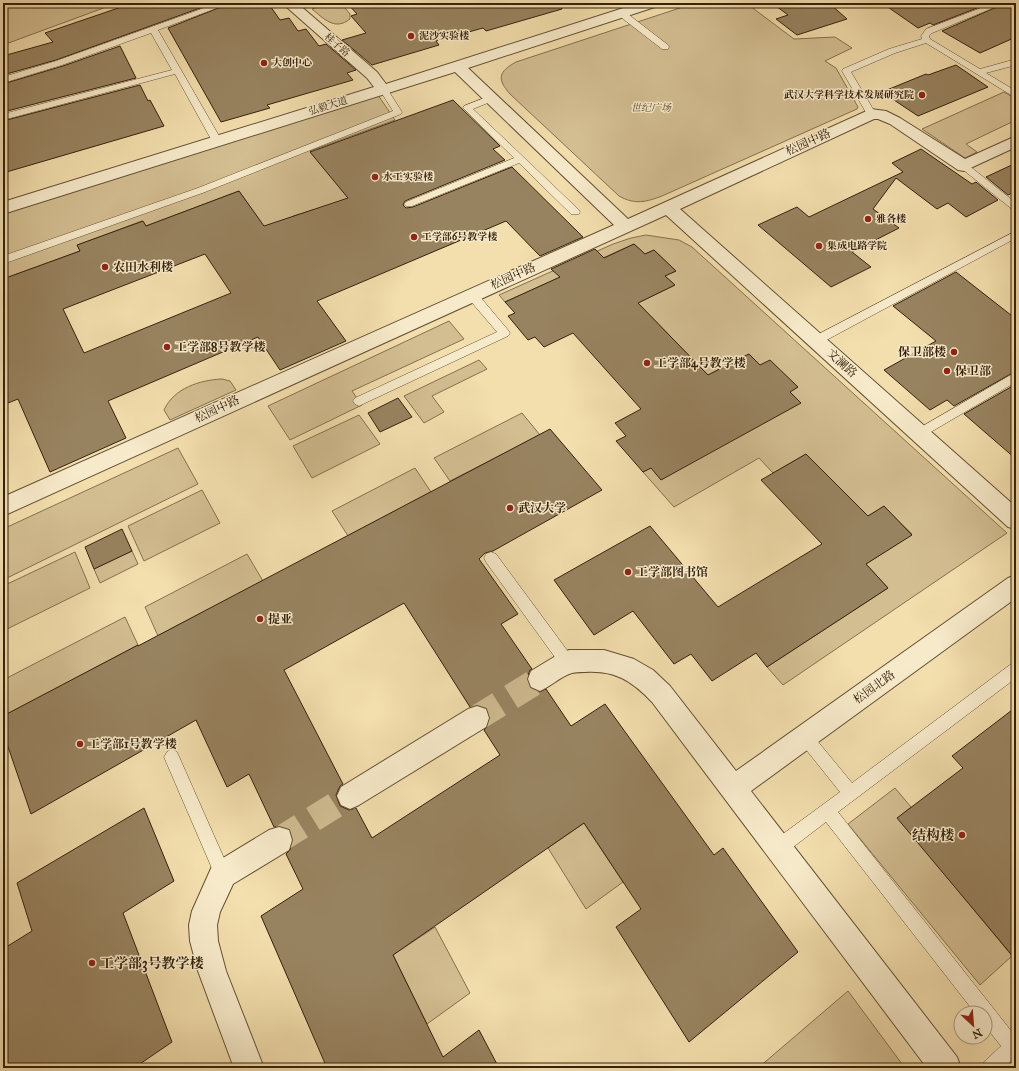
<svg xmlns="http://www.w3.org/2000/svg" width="1019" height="1071" font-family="'IM FELL Great Primer','Noto Serif SC',serif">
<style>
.green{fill:#d3be92;stroke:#84704f}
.building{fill:#988360;stroke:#35210c;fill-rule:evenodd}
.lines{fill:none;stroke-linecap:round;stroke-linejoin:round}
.street-tunnel{stroke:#cdb88d;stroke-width:26;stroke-dasharray:26 14;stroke-linecap:butt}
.lane-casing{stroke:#645034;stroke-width:1}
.street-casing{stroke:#645034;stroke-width:2}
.lane{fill:#f7eaca;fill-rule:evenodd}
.street{fill:#f7eaca;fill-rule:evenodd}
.poi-dot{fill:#8f2418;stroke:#f7eaca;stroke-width:1.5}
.labels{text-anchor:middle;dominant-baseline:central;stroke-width:3;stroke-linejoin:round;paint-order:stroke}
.far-poi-label{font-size:10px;font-weight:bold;fill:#35210c;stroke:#f7eaca;text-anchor:start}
.far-street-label{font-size:10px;fill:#35210c;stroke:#f7eaca}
.far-park-label{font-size:10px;font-style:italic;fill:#5c482e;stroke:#f7eaca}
.street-label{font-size:12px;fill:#35210c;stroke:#f7eaca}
.poi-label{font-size:12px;font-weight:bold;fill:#35210c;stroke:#f7eaca;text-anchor:start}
.near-poi-label{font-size:14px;font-weight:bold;fill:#35210c;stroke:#f7eaca;text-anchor:end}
</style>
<rect width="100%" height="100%" fill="#f3dead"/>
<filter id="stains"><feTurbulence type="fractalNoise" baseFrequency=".005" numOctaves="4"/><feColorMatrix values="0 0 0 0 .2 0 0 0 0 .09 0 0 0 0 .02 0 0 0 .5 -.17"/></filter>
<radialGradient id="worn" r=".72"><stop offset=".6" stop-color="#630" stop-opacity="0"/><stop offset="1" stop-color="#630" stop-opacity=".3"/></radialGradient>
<g class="green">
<path d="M 3,3 L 117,3 L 3,45 Z"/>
<path d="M 327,3 L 341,3 L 350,14 L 350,19 C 335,31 324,19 312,9 Z"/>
<path d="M 695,3 L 746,3 L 794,39 L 835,37 L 852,48 L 825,61 L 836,68 L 858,107 L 857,109 L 662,196 C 646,202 635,205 619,196 L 510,94 C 497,79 498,72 516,62 Z"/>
<path d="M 1004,92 L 1016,99 L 1016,120 L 966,144 L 977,152 L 965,158 L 922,129 Z"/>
<path d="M 378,95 L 395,120 L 310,151 L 353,204 L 317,216 L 313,210 L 293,216 L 279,248 L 239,191 L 146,226 L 142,221 L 78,245 L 80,251 L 3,279 L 3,213 Z"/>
<path d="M 646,235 L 679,240 L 692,247 L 1007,533 L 783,685 L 767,667 L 888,588 L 866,564 L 912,534 L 884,507 L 868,516 L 806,454 L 773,473 L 759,458 L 674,507 L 643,472 L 798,387 L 760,365 L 749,354 L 708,375 L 638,303 L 675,285 L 665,276 L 676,271 L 654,250 L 645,254 L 634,244 L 505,302 L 499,295 L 613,244 L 631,238 Z"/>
<path d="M 449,321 L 464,339 L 352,391 L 362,405 L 290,440 L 268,406 Z"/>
<path d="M 479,360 L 487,369 L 432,396 L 444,412 L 424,423 L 404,396 Z"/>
<path d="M 222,379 L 230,381 L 236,390 L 170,420 L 164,410 C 174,388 200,380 222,379 Z"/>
<path d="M 522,413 L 540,435 L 450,481 L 434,458 Z"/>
<path d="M 359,415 L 380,444 L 312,478 L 293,446 Z"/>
<path d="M 178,448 L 198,484 L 3,580 L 3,529 Z"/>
<path d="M 415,468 L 431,492 L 348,536 L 332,511 Z"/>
<path d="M 202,490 L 220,523 L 144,561 L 128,526 Z"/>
<path d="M 132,551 L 138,564 L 100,583 L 94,569 Z"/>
<path d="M 75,552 L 90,588 L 3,631 L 3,586 Z"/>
<path d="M 247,554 L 263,581 L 158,636 L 145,607 Z"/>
<path d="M 125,617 L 138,645 L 7,714 L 3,701 L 3,680 Z"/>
<path d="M 895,788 L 911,807 L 898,818 L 1012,956 L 980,985 L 848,824 Z"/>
<path d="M 584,823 L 623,882 L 586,909 L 548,848 Z"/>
<path d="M 435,927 L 470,993 L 427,1024 L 393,955 Z"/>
<path d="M 848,991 L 905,1068 L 758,1068 Z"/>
</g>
<g class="building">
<path d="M 133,3 L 214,3 L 56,60 L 3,75 L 3,56 L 53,42 L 45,33 Z"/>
<path d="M 231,3 L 268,3 L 280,20 L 289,18 L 298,31 L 306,29 L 319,46 L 326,44 L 356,70 L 347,73 L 353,80 L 267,105 L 270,108 L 221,122 L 168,28 Z"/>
<path d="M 347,3 L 561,3 L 562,9 L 486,31 L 483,28 L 436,41 L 439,45 L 372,65 L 342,40 L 366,33 L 351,16 L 357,14 Z"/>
<path d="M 772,3 L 829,3 L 847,19 L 797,35 L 776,19 L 788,15 Z"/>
<path d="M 882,3 L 990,3 L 933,25 L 930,23 L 918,28 Z"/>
<path d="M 1006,3 L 1016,3 L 1016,37 L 980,53 L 942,31 Z"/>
<path d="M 120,46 L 136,78 L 3,112 L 3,84 L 63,66 Z"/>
<path d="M 956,65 L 988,87 L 918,116 L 882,92 L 926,74 L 928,75 Z"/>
<path d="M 140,85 L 148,101 L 150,100 L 164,126 L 3,173 L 3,121 Z"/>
<path d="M 453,100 L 500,146 L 493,149 L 505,160 L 405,201 L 403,205 L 406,208 L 413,207 L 512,167 L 583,237 L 540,256 L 506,221 L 317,301 L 346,341 L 280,370 L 258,337 L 108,401 L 126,438 L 50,472 L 18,399 L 3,405 L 3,279 L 80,251 L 77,245 L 143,221 L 146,226 L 239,191 L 264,226 L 348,198 L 310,152 ZM 205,254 L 231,293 L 84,353 L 63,309 Z"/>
<path d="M 921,149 L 972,184 L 976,182 L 998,200 L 966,217 L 948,203 L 937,209 L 896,178 L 873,209 L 899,228 L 852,252 L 871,267 L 831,287 L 758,225 L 797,207 L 809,217 L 903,172 L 892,163 Z"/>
<path d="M 1016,163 L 1016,191 L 1008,195 L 986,177 Z"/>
<path d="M 634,244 L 645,254 L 654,250 L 676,271 L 665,276 L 675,285 L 638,303 L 708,375 L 749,354 L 760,365 L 770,360 L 798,387 L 790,392 L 801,403 L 661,480 L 651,468 L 643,472 L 616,441 L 626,436 L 615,423 L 641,409 L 573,333 L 544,347 L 535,337 L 528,340 L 508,316 L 515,313 L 505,302 L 560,277 L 551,269 L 595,249 L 604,258 Z"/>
<path d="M 956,272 L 1016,319 L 1016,371 L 954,406 L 947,400 L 930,410 L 884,370 L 936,341 L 893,306 Z"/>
<path d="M 1016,384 L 1016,459 L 964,414 Z"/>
<path d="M 398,398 L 412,417 L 380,432 L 368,413 Z"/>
<path d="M 550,429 L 602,490 L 493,551 L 485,553 L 479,559 L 518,614 L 501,624 L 532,669 L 530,670 L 527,678 L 530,688 L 539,692 L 546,689 L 571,726 L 605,704 L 714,855 L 723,848 L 798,952 L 689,1042 L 616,927 L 641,909 L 584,823 L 393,955 L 443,1057 L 479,1030 L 499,1068 L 327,1068 L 261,916 L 303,889 L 286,854 L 290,850 L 293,840 L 289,829 L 279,826 L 274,827 L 249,774 L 227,787 L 196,720 L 31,814 L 3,732 L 3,716 L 138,645 L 138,646 ZM 404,603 L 470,707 L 477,705 L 487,709 L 490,718 L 487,727 L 484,730 L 500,755 L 372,838 L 356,808 L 349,810 L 340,806 L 336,795 L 340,786 L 343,784 L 284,670 Z"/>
<path d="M 806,454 L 868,516 L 884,506 L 912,535 L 866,564 L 888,588 L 767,667 L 756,653 L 712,681 L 691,654 L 674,664 L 633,611 L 594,635 L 554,580 L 650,526 L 718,607 L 822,544 L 761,480 Z"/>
<path d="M 122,529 L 132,551 L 94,569 L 85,547 Z"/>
<path d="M 1016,707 L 1016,960 L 897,818 L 963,768 L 952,756 Z"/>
<path d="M 144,808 L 174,881 L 123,913 L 172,1042 L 134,1068 L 3,1068 L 3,949 L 32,931 L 17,883 Z"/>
</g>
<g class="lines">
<g class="street-tunnel">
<path d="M 477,718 L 540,679"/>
<path d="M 279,840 L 350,796"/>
</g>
<defs>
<g id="lane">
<path d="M 218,3 L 230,3 L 158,30 L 222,141 L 220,143 L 217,144 L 212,141 L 175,74 L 3,120 L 3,114 L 172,70 L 151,33 L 62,65 L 3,83 L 3,77 L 56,61 Z"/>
<path d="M 994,3 L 1005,3 L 932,33 L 929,36 L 930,39 L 980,69 L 1016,59 L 1016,65 L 986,73 L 1016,91 L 1016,98 L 926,43 L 895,53 L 851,72 L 876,114 L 871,117 L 868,116 L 842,71 L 843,69 L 889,49 L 922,39 L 921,36 L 926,29 Z"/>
<path d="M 618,11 L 624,11 L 668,45 L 669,47 L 668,49 L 662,49 L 618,15 Z"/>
<path d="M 383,86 L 386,87 L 402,112 L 401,114 L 205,192 L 3,264 L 3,256 L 198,188 L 393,111 L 379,89 Z"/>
<path d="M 492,95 L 496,98 L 495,100 L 473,109 L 579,210 L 580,212 L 579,214 L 571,214 L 519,163 L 412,206 L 406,206 L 404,204 L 406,202 L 514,158 L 463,108 L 464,106 Z"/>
<path d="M 964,163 L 967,164 L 1016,203 L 1016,211 L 1013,210 L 961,168 L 959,166 L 961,164 Z"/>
<path d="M 1016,231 L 1016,238 L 821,343 L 817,344 L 813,343 L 811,340 L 813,337 Z"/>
<path d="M 472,291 L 476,292 L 508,330 L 510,333 L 508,336 L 363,404 L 359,406 L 355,404 L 353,401 L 355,398 L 497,332 L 468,298 L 467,295 L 468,292 Z"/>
<path d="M 1016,372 L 1016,382 L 924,436 L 920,438 L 916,436 L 914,433 L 916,430 Z"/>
<path d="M 491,552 L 496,554 L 572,657 L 574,662 L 572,667 L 567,669 L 562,667 L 486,562 L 484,558 L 486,554 Z"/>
<path d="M 1016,662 L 1016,678 L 838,812 L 1016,1037 L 1016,1056 L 1003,1068 L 981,1068 L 984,1062 L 1001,1046 L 985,1026 L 985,1013 L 975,1013 L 826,822 L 784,854 L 778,856 L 772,854 L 770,848 L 772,842 L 840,792 L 800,742 L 798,737 L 800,732 L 805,730 L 810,732 L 852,783 L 1011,664 Z"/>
<path d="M 172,749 L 177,752 L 231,874 L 229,880 L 223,882 L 217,880 L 164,757 L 167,752 Z"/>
</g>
<g id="street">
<path d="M 282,3 L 297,3 L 377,72 L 386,84 L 639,3 L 660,3 L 658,6 L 468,68 L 628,219 L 871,109 L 886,111 L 900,118 L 965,159 L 1016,136 L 1016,147 L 964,171 L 958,170 L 890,124 L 878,119 L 874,119 L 680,209 L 1016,507 L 1016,529 L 1008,527 L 666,215 L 3,516 L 3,497 L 614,225 L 455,72 L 3,214 L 3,202 L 374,87 L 367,78 Z"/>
<path d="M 1016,575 L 1016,598 L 751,791 L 957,1057 L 961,1068 L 927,1068 L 652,702 C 632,681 615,670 585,672 C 580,672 574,672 569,674 C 559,678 551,686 540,691 L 531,687 L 528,679 L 531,671 L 554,657 L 569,650 L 604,650 L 634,659 L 653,670 L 670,686 L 736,771 L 1008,578 Z"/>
<path d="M 477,706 L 486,709 L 489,718 L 486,727 L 359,805 L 350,809 L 341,805 L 337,796 L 341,787 L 468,709 Z"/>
<path d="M 279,827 L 289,830 L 292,840 L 289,850 L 233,884 L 220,912 L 217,925 L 218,941 L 226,971 L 264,1068 L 234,1068 L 198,971 L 190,941 L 189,925 L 192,911 L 213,864 L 269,830 Z"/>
</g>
</defs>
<use href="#lane" class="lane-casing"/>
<use href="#street" class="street-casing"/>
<use href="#lane" class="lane"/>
<use href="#street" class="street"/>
</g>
<g class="poi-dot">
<circle cx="411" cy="36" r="4"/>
<circle cx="264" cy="63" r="4"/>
<circle cx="922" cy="95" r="4"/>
<circle cx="375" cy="177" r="4"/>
<circle cx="868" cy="219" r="4"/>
<circle cx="414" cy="237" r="4"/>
<circle cx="819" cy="246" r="4"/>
<circle cx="105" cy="267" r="4"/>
<circle cx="167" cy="347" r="4"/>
<circle cx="954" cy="352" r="4"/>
<circle cx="647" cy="363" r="4"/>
<circle cx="947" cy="371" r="4"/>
<circle cx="510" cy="508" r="4"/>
<circle cx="628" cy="572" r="4"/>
<circle cx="260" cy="619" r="4"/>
<circle cx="80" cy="744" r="4"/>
<circle cx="962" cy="835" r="4"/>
<circle cx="92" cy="963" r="4"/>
</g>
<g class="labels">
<g class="far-poi-label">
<text x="419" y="36">泥沙实验楼</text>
<text x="272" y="63">大创中心</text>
<text x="914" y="95" text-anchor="end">武汉大学科学技术发展研究院</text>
<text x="383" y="177">水工实验楼</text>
<text x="876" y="219">雅各楼</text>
<text x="422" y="237">工学部6号教学楼</text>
<text x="827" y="246">集成电路学院</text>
</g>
<g class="far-street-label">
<text transform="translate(337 45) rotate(41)">桂子路</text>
<text transform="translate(328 106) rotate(-17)">弘毅大道</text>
</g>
<g class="far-park-label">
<text x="651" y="108">世纪广场</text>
</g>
<g class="street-label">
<text transform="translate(808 142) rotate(-24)">松园中路</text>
<text transform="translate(513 276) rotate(-24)">松园中路</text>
<text transform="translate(842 363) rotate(42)">文澜路</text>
<text transform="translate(217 409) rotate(-25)">松园中路</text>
<text transform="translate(874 687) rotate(-36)">松园北路</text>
</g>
<g class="poi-label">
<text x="113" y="267">农田水利楼</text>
<text x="175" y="347">工学部8号教学楼</text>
<text x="946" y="352" text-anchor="end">保卫部楼</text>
<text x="655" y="363">工学部4号教学楼</text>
<text x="955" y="371">保卫部</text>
<text x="518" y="508">武汉大学</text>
<text x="636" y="572">工学部图书馆</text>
<text x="268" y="619">提亚</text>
<text x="88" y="744">工学部1号教学楼</text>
</g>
<g class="near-poi-label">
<text x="954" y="835">结构楼</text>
<text x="100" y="963" text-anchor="start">工学部3号教学楼</text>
</g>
</g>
<rect width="1019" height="1071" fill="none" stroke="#f3dead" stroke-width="16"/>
<rect x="4" y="4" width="1011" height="1063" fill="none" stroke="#35210c" stroke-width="2"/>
<rect x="8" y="8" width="1003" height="1055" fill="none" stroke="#35210c"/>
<g transform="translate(973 1025) rotate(154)"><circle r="19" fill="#f7eaca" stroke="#a99a7e"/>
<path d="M0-3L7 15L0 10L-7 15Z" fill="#8f2418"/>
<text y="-6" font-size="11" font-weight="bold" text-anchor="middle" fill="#35210c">N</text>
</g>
<rect width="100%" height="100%" filter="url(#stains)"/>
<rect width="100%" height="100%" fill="url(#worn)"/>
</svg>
